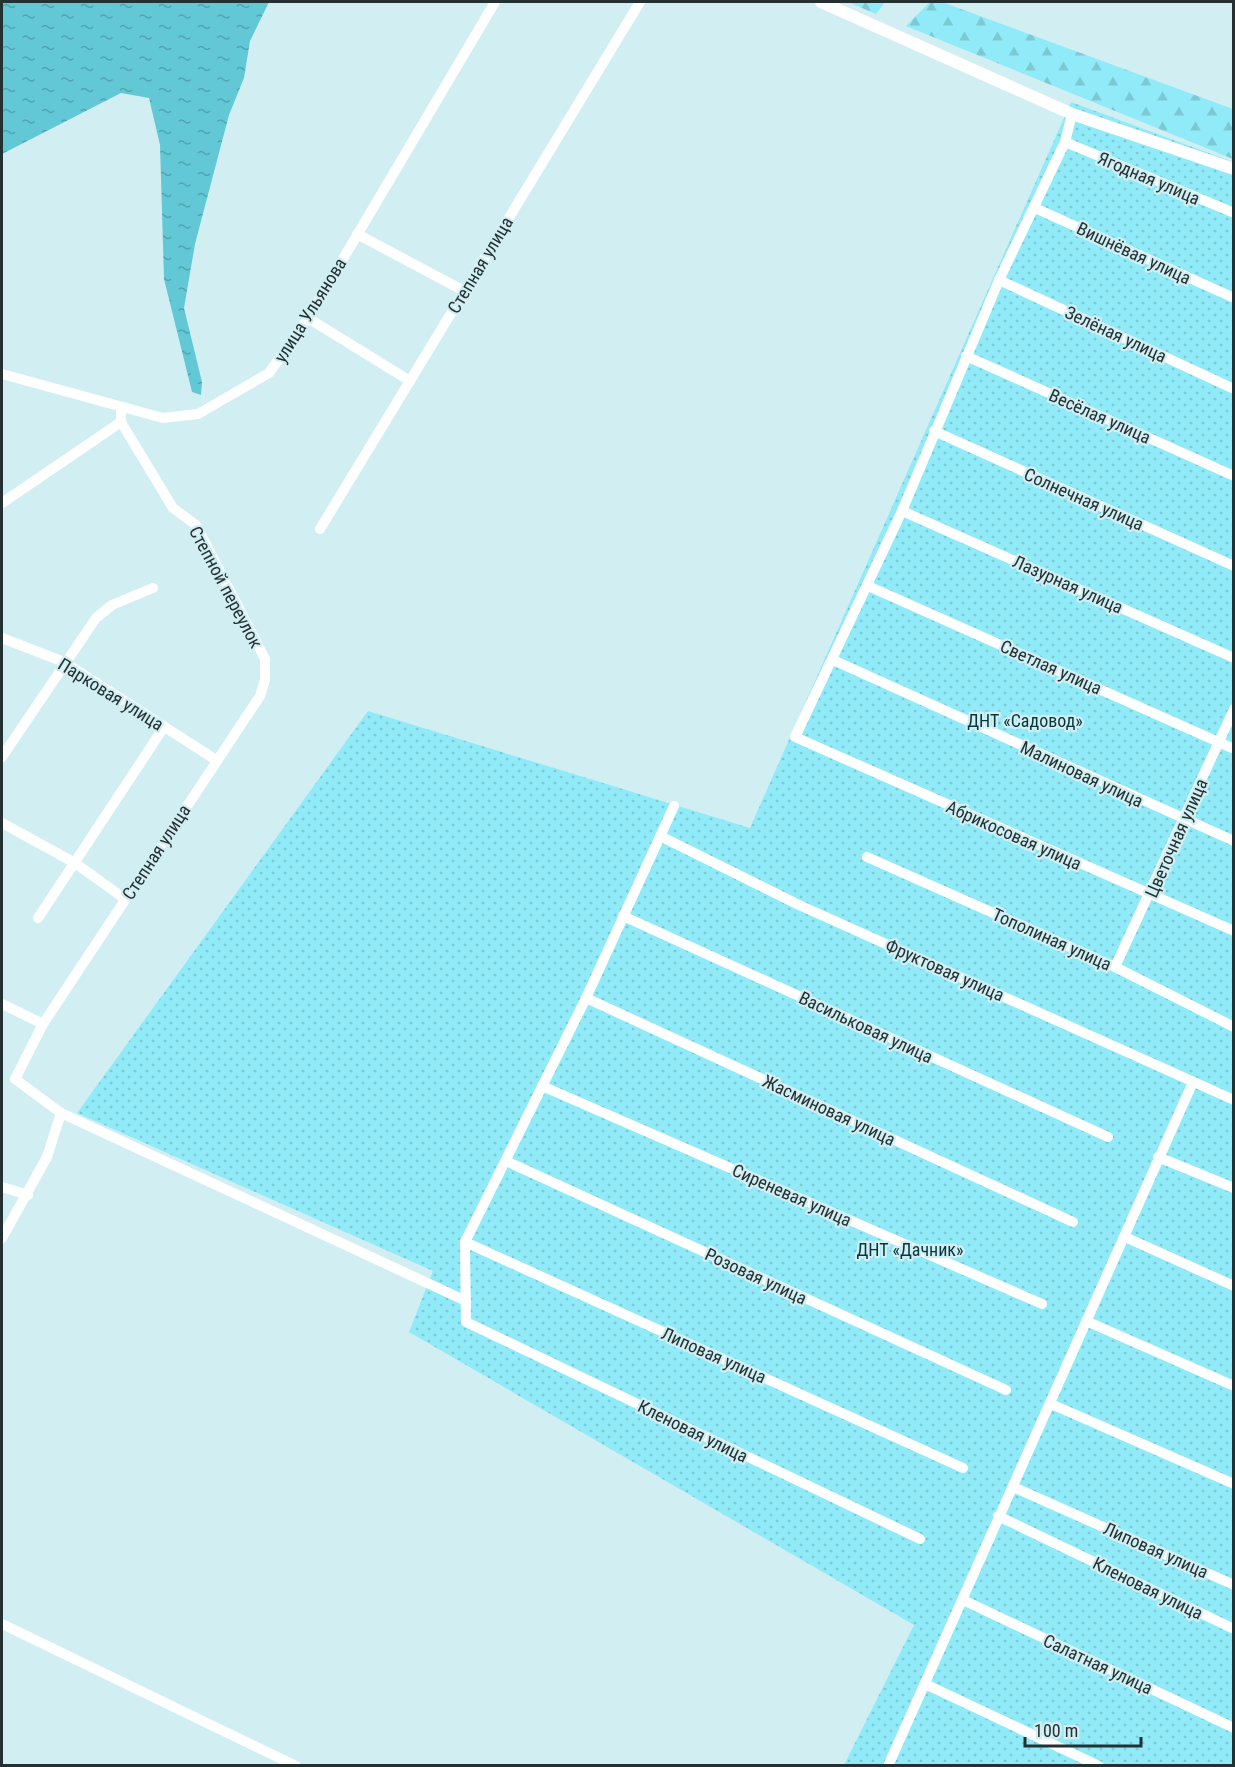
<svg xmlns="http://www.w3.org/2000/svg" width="1235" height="1767" font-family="'Roboto Condensed',sans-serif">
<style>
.forest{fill:url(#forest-firs)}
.garden{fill:url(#garden-dots)}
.water{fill:url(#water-ripples)}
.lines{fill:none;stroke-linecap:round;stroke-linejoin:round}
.minor{stroke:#fff;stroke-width:10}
.major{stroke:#fff;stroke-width:12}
.labels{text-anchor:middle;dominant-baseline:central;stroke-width:4.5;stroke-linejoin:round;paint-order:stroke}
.street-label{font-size:18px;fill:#243032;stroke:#d1eff3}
.park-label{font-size:18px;fill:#05383e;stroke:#d1eff3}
</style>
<defs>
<pattern id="forest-firs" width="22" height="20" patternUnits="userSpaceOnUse" patternTransform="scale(1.5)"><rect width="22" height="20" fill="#90eaf7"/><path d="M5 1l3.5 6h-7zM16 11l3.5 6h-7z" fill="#7cc9d4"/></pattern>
<pattern id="garden-dots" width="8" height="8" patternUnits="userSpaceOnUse" patternTransform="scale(1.5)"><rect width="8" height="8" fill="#90eaf7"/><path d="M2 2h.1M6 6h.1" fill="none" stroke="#7cc9d4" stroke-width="1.8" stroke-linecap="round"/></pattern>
<pattern id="water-ripples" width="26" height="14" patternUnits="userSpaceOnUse" patternTransform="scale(1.5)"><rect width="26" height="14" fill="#62c8d6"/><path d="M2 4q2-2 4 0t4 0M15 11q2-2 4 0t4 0" fill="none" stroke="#51a3ae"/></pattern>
</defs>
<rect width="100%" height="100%" fill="#d1eff3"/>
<g class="forest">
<path d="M 848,2 L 885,2 L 876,14 Z"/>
<path d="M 930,2 L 942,2 L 1233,109 L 1233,159 L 906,26 Z"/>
</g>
<path class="garden" d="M 1071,102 L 1233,162 L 1233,1765 L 844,1765 L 914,1625 L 409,1332 L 433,1271 L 77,1113 L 368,711 L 750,828 Z"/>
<path class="water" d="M 2,2 L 269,2 L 250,41 L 244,78 L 229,115 L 195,244 L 184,308 L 202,382 L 201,395 L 192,392 L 164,279 L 160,145 L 149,98 L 121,93 L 2,154 Z"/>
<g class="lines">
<g class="minor">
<path d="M 1072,114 L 1065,142 L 999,280 L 902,511 L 795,737 L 1234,931"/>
<path d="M 1065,142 L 1234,213"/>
<path d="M 1035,208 L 1234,298"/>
<path d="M 357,234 L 464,291"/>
<path d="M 999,280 L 1234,389"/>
<path d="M 308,318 L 410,381"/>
<path d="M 966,356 L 1234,476"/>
<path d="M 2,374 L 163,418 L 198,414 L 269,373 L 308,318 L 495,2"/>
<path d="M 121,408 L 121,422 L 173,508 L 196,525 L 265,659 L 265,680 L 260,696 L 43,1024 L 15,1079 L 61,1113 L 466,1301"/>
<path d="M 934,431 L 1234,566"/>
<path d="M 2,503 L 121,422"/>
<path d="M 902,511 L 1234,658"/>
<path d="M 320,529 L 640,2"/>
<path d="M 868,586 L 1234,749"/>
<path d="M 2,638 L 64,662 L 216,760"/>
<path d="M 833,660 L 1234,841"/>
<path d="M 2,757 L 96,618 L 112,605 L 153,588"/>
<path d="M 674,806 L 586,998 L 465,1242 L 466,1322 L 920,1539"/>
<path d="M 2,823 L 75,863 L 125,899"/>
<path d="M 660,836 L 799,905 L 1234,1100"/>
<path d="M 867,857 L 1115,967 L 1234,1027"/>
<path d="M 623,916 L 1108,1137"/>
<path d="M 38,918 L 164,727"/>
<path d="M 1115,967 L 1234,709"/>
<path d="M 586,998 L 1073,1222"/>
<path d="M 2,1004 L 43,1024"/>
<path d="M 542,1086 L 1042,1304"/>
<path d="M 1158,1157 L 1234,1188"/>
<path d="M 506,1161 L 1006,1390"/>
<path d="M 2,1187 L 28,1195"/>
<path d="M 1125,1237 L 1234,1286"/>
<path d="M 2,1238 L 47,1157 L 61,1113"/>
<path d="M 465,1242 L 963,1468"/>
<path d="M 1086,1321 L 1234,1386"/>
<path d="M 1051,1404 L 1234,1484"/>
<path d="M 1013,1487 L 1234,1585"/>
<path d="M 998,1516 L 1234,1629"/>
<path d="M 963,1600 L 1234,1728"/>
<path d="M 2,1624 L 296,1766"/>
<path d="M 925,1684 L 1099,1766"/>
<path d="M 888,1766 L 1193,1082"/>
</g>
<path class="major" d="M 821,2 L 1072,114 L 1234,169"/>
</g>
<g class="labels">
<g class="street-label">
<text transform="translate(1149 178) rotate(23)">Ягодная улица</text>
<text transform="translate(1134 253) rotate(25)">Вишнёвая улица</text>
<text transform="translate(480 265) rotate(-59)">Степная улица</text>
<text transform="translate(310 310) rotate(-58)">улица Ульянова</text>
<text transform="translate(1116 334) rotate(25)">Зелёная улица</text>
<text transform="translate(1100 416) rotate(24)">Весёлая улица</text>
<text transform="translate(1084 499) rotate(24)">Солнечная улица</text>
<text transform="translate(1068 584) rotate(24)">Лазурная улица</text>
<text transform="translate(226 587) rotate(62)">Степной переулок</text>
<text transform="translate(1051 667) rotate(24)">Светлая улица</text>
<text transform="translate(111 694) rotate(32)">Парковая улица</text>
<text transform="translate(1082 774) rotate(25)">Малиновая улица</text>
<text transform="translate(1014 835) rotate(24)">Абрикосовая улица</text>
<text transform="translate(1176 838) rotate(-66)">Цветочная улица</text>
<text transform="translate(156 852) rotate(-57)">Степная улица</text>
<text transform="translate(1052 939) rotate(24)">Тополиная улица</text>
<text transform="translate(945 970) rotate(24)">Фруктовая улица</text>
<text transform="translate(866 1027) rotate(25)">Васильковая улица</text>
<text transform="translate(829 1110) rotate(25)">Жасминовая улица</text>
<text transform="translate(792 1195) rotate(24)">Сиреневая улица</text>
<text transform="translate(756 1276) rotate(25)">Розовая улица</text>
<text transform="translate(714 1355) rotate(24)">Липовая улица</text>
<text transform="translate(693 1431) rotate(26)">Кленовая улица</text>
<text transform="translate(1156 1550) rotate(24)">Липовая улица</text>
<text transform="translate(1148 1588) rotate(26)">Кленовая улица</text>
<text transform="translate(1098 1664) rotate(25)">Салатная улица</text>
</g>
<g class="park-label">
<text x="1025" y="720">ДНТ «Садовод»</text>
<text x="910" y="1249">ДНТ «Дачник»</text>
</g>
</g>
<rect width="1235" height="1767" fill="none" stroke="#243032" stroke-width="6"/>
<path d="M1025 1737v9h116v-9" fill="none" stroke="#243032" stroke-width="3"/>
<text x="1034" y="1737" font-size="18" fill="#243032" stroke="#d1eff3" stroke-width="4.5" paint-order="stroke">100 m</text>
</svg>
